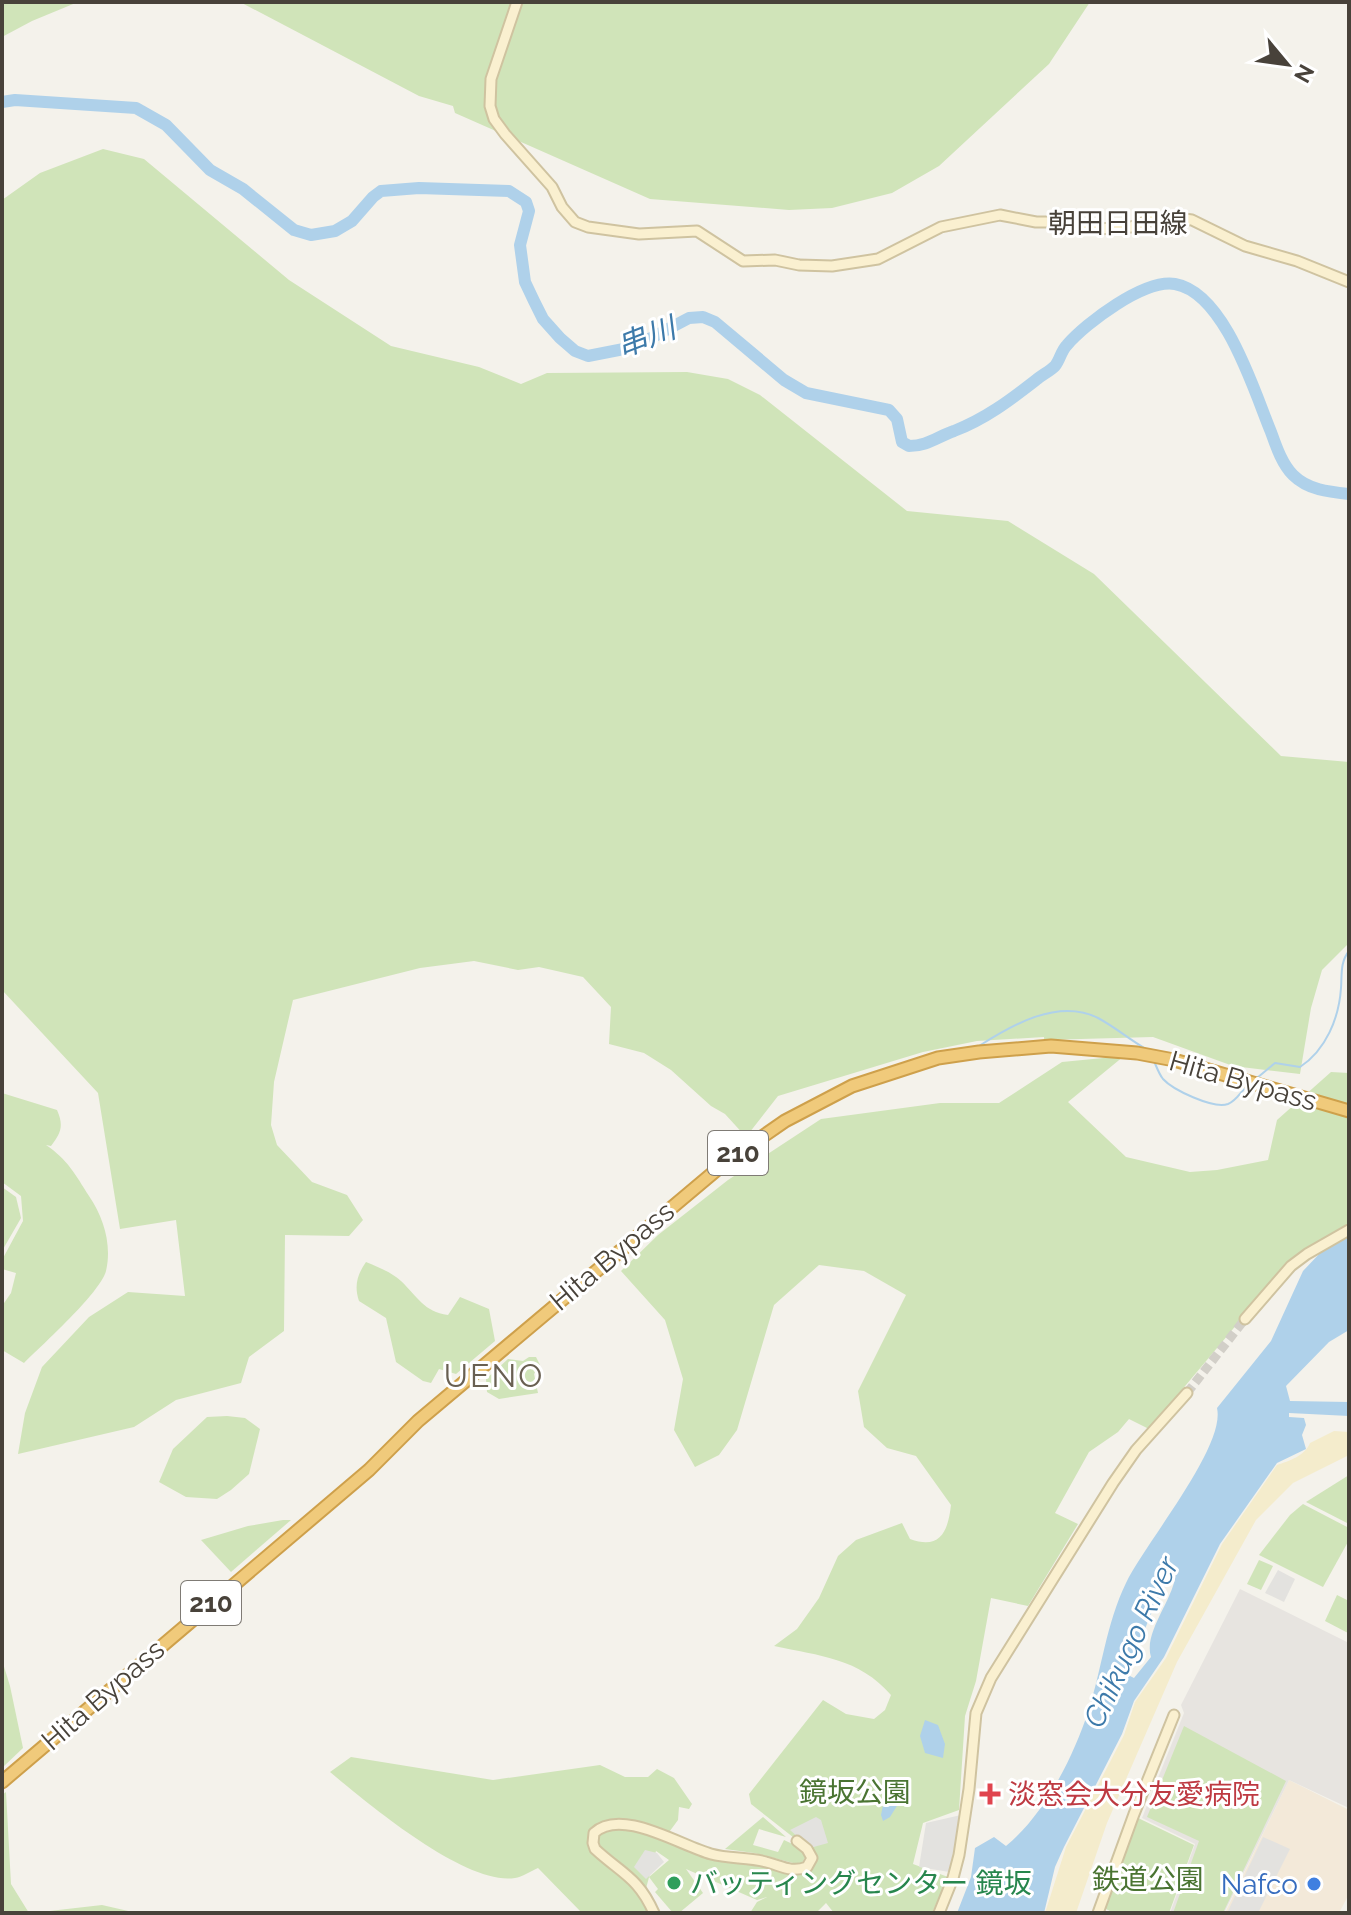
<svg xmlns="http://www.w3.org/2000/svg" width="1351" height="1915" font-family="Raleway,'Noto Sans JP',sans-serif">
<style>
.commercial{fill:#f3e9d9}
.industrial{fill:#e7e4e0}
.green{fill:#d0e4b9}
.sand{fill:#f4eccc}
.parking{fill:#e3e2df}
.water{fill:#afd1ea;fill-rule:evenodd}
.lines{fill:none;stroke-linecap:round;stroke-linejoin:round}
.stream{stroke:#afd1ea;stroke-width:2}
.river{stroke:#afd1ea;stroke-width:12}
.secondary-tunnel{stroke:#d2cfc8;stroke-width:9;stroke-dasharray:9 4.5;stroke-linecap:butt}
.secondary-casing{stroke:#cfc3a0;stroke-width:13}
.highway-casing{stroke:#cea04b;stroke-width:15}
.secondary{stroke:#faf0d0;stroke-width:9}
.highway{stroke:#f0ca7b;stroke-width:11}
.health-dot{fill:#e0444e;stroke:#fff;stroke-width:3}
.leisure-dot{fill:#2e9e5b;stroke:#fff;stroke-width:3}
.shop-dot{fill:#3f7fe0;stroke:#fff;stroke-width:3}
.labels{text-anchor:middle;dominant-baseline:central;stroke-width:6;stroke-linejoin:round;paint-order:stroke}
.shield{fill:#fff;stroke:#7f7b75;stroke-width:2}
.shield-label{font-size:26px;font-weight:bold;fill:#48423a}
.street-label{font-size:28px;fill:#48423a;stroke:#fff}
.park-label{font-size:28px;fill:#4a7432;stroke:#fff}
.health-label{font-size:28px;fill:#be3a42;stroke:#fff;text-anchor:start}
.leisure-label{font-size:28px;fill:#27864d;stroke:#fff;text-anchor:start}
.shop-label{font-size:28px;fill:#366cbe;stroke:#fff;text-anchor:end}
.water-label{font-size:30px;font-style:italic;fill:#3d7aaa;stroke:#fff}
.quarter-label{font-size:32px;letter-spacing:2px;fill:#696052;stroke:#fff}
</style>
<rect width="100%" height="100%" fill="#f4f2eb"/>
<path class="commercial" d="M 1289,1780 L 1349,1810 L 1349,1894 L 1339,1913 L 1225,1913 Z"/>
<path class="industrial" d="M 1240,1589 L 1349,1643 L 1349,1808 L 1289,1780 L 1224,1913 L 1170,1913 L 1195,1844 L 1142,1818 L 1184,1713 L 1181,1705 Z"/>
<g class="green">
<path d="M 2,2 L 78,2 L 32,21 L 2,37 Z"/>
<path d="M 240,2 L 1090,2 L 1049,64 L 939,166 L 892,193 L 832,208 L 789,210 L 650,199 L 455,113 L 453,106 L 419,96 Z"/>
<path d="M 103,149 L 144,159 L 289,280 L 391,346 L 479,367 L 521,384 L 547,373 L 687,372 L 728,379 L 760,395 L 907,511 L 1008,521 L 1094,574 L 1281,756 L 1349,762 L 1349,943 L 1322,970 L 1311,1008 L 1300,1074 L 1233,1066 L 1153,1037 L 1044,1040 L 1044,1037 L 977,1041 L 923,1052 L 778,1096 L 746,1137 L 725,1114 L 711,1106 L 671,1070 L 644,1053 L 609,1044 L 611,1007 L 583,977 L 539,967 L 518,970 L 474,961 L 420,968 L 293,1000 L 274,1082 L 271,1125 L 277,1145 L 312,1182 L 347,1195 L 363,1220 L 349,1236 L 285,1235 L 284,1331 L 249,1357 L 241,1383 L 176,1400 L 134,1427 L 18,1454 L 25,1413 L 42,1367 L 89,1317 L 128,1292 L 185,1296 L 176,1220 L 120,1229 L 98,1093 L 2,990 L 2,200 L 40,173 Z"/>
<path d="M 1124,1056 L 1068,1102 L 1126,1157 L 1190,1172 L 1217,1170 L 1268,1160 L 1277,1120 L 1331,1072 L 1349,1073 L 1349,1224 L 1290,1261 L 1149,1429 L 1129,1419 L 1118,1432 L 1089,1452 L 1055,1513 L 1078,1524 L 1028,1606 L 991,1598 L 976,1681 L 965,1716 L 959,1810 L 923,1823 L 913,1864 L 948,1877 L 932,1913 L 834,1913 L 826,1903 L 816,1913 L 750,1913 L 757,1902 L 767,1897 L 757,1900 L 686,1869 L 703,1893 L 679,1913 L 673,1913 L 655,1892 L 658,1889 L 649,1877 L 669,1860 L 656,1851 L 644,1896 L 651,1913 L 582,1913 L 538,1868 C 531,1871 522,1877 515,1878 C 466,1886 367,1803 330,1772 L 351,1757 L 493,1780 L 600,1765 L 625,1777 L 648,1777 L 657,1769 L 674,1778 L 692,1804 L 689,1809 L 679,1807 L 678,1820 L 664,1839 L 766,1864 L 795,1875 L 807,1869 L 811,1862 L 798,1841 L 751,1804 L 749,1794 L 823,1700 L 846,1714 L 874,1719 L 885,1710 L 891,1695 C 859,1658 820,1656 774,1646 L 797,1629 L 819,1598 L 838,1556 L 856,1540 L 902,1523 L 910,1539 C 940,1550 948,1532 951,1505 L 916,1456 L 887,1448 L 864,1427 L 858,1391 L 906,1295 L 864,1271 L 819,1265 L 774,1305 L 737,1430 L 719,1455 L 695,1467 L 674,1430 L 683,1379 L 665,1320 L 621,1271 L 658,1235 L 728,1180 L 821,1119 L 940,1103 L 999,1103 L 1062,1062 Z"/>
<path d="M 2,1093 L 57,1110 C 64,1126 61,1133 51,1146 L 46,1145 C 68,1160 75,1174 89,1196 C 104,1218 112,1245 106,1271 C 100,1293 42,1345 24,1363 L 2,1350 L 2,1306 L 11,1293 L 16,1273 L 2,1269 L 2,1260 L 23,1221 L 21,1196 L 2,1182 Z"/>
<path d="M 2,1187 L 16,1197 L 21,1218 L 2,1251 Z"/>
<path d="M 366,1262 C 378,1267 391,1272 401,1281 C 417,1296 424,1312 448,1315 L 460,1297 L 489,1309 L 495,1341 L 456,1374 L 439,1369 L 431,1383 L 423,1381 L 396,1362 L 386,1318 L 359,1301 C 354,1286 357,1275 366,1262 Z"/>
<path d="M 529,1357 L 536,1357 L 540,1365 L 534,1374 L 538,1393 L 499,1399 L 487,1392 L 486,1379 L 508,1359 L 523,1361 Z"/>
<path d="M 227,1416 L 245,1418 L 260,1429 L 249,1474 L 231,1490 L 217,1499 L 186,1497 L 159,1482 L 173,1449 L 207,1417 Z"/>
<path d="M 1349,1475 L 1349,1524 L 1306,1502 Z"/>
<path d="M 1303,1504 L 1349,1528 L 1349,1540 L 1323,1587 L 1259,1555 L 1290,1515 Z"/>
<path d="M 283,1520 L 291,1520 L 231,1572 L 201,1540 L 248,1526 Z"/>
<path d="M 1259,1560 L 1273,1566 L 1261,1590 L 1247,1584 Z"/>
<path d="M 1337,1595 L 1349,1601 L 1348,1633 L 1325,1621 Z"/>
<path d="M 2,1660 L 10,1686 L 23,1748 L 2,1768 Z"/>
<path d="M 1184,1726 L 1286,1781 L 1223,1913 L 1173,1913 L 1199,1841 L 1147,1817 Z"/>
<path d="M 6,1792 L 11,1884 L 29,1913 L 2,1913 L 2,1795 Z"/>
<path d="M 763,1817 L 786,1837 L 759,1829 L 753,1845 L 778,1852 L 784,1840 L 803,1849 L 805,1857 L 801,1865 L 754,1853 L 725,1849 Z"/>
<path d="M 1136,1817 L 1194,1845 L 1169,1913 L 1114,1913 L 1104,1908 Z"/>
<path d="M 102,1905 L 137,1913 L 32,1913 Z"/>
</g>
<path class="sand" d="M 1334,1431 L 1349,1432 L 1349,1455 L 1293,1483 L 1256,1520 L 1177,1662 L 1107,1823 L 1076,1913 L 1045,1913 L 1066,1847 L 1124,1735 L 1135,1702 L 1166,1658 L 1222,1544 L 1277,1465 C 1289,1461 1305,1456 1310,1443 Z"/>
<g class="parking">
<path d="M 1278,1570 L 1295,1579 L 1284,1602 L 1265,1593 Z"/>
<path d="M 961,1815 L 949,1872 L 919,1867 L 926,1823 Z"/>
<path d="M 816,1817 L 821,1820 L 828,1843 L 810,1848 L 790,1830 Z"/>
<path d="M 1263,1837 L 1290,1849 L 1258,1913 L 1227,1913 Z"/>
<path d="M 645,1850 L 657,1853 L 664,1862 L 646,1879 L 634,1867 Z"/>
</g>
<g class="water">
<path d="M 1349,1236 L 1349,1330 L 1329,1342 L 1286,1386 L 1290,1401 L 1349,1402 L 1349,1416 L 1289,1413 L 1289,1417 L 1304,1418 L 1306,1425 L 1302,1435 L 1306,1449 L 1277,1463 L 1220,1544 L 1164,1657 L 1134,1701 L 1122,1734 L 1064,1847 L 1055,1867 L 1044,1913 L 957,1913 L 971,1877 L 975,1848 L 994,1837 L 1006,1846 C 1044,1815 1073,1758 1088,1712 C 1102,1669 1106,1624 1126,1583 C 1145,1543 1226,1447 1217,1408 L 1271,1341 L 1303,1271 L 1322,1251 ZM 1176,1571 C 1175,1599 1143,1631 1151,1657 L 1134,1678 L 1128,1675 C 1143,1639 1151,1601 1176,1571 Z"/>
<path d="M 925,1720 L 938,1725 L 945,1744 L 943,1758 L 925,1753 L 920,1736 Z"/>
<path d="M 895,1788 L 907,1790 L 890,1817 L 883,1821 L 881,1815 L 886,1790 Z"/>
</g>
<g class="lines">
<g class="stream">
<path d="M 979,1046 C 1012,1025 1058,998 1098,1018 C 1115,1027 1130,1040 1146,1049"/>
<path d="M 1154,1061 C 1157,1068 1159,1074 1163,1079 C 1173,1090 1213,1109 1228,1104 C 1236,1101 1240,1093 1246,1087"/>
<path d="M 1257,1078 L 1275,1063 L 1300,1067 C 1326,1050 1339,1018 1341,988 C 1342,975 1340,962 1349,951"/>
</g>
<path class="river" d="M 2,102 L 15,100 L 136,108 L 166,125 L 210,170 L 243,189 L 294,230 L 311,235 L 335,231 L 352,221 L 373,197 L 381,191 L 419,188 L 509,191 L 526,202 L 529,211 L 520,245 L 525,282 L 534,301 L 543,319 L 560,338 L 575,351 L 588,356 L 634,347 L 689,318 L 703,317 L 715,322 L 784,380 L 806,393 L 889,410 L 897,419 L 902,442 L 909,446 C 927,446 937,437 954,431 C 985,419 1009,401 1036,380 C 1042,375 1050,371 1055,366 C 1060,360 1061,351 1067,345 C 1086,323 1144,279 1175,284 C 1225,293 1254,391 1271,432 C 1276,446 1282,464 1293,475 C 1308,490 1329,492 1349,494"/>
<path class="secondary-tunnel" d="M 1187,1393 L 1245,1319"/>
<defs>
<g id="secondary">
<path d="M 517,2 L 491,79 L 490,106 L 494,119 L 505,134 L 552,187 L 562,207 L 575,222 L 588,227 L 639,234 L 697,231 L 743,261 L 775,260 L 799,265 L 832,266 L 878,259 L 941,227 L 1000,215 L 1036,222 L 1071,222 L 1098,229 L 1131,227 L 1156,218 L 1177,218 L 1192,220 L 1245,246 L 1297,261 L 1349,282"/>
<path d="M 1245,1319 L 1291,1266 L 1307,1254 L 1349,1230"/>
<path d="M 654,1913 C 638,1877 622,1874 595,1849 L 593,1843 L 594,1833 C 621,1807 681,1846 711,1854 C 729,1859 748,1857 766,1862 C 782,1866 791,1873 807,1867 L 812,1858 L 807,1849 L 797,1841"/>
<path d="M 939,1913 L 953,1878 L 959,1855 L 969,1789 L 976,1713 L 991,1678 L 1113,1483 L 1136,1450 L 1187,1393"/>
<path d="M 1098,1913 L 1134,1814 L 1174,1715"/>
</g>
<path id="highway" d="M 2,1782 L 369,1470 L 418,1421 L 726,1162 L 785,1121 L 852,1086 L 938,1058 L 979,1052 L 1051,1046 L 1137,1053 L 1174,1060 L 1349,1111"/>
</defs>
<use href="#secondary" class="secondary-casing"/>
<use href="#highway" class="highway-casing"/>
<use href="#secondary" class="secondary"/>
<use href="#highway" class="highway"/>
</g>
<path class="health-dot" d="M986 1782h8v8h8v8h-8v8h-8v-8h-8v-8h8z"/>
<circle class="leisure-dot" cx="674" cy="1883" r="8"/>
<circle class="shop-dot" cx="1314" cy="1884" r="8"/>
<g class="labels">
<g class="shield">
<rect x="708" y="1131" width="60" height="44" rx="6"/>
<rect x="181" y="1581" width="60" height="44" rx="6"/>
</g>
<g class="shield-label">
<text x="738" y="1153">210</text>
<text x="211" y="1603">210</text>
</g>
<g class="street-label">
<text x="1118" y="223">朝田日田線</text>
<text transform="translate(1243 1081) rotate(16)">Hita Bypass</text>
<text transform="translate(612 1256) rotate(-40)">Hita Bypass</text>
<text transform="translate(103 1695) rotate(-41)">Hita Bypass</text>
</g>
<g class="park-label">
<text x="855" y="1792">鏡坂公園</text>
<text x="1148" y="1879">鉄道公園</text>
</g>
<g class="health-label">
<text x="1008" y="1794">淡窓会大分友愛病院</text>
</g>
<g class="leisure-label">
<text x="690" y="1883">バッティングセンター 鏡坂</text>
</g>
<g class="shop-label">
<text x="1298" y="1884">Nafco</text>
</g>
<g class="water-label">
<text transform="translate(646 337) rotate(-21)">串川</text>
<text transform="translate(1131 1642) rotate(-65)">Chikugo River</text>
</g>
<g class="quarter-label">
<text x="494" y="1375">UENO</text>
</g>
</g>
<rect width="1351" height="1915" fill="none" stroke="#48423a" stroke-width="8"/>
<g transform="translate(1287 64) rotate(119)" stroke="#ffffff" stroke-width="6" paint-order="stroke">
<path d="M0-6L14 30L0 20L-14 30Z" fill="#48423a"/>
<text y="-12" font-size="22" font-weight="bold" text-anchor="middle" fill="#48423a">N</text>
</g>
</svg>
